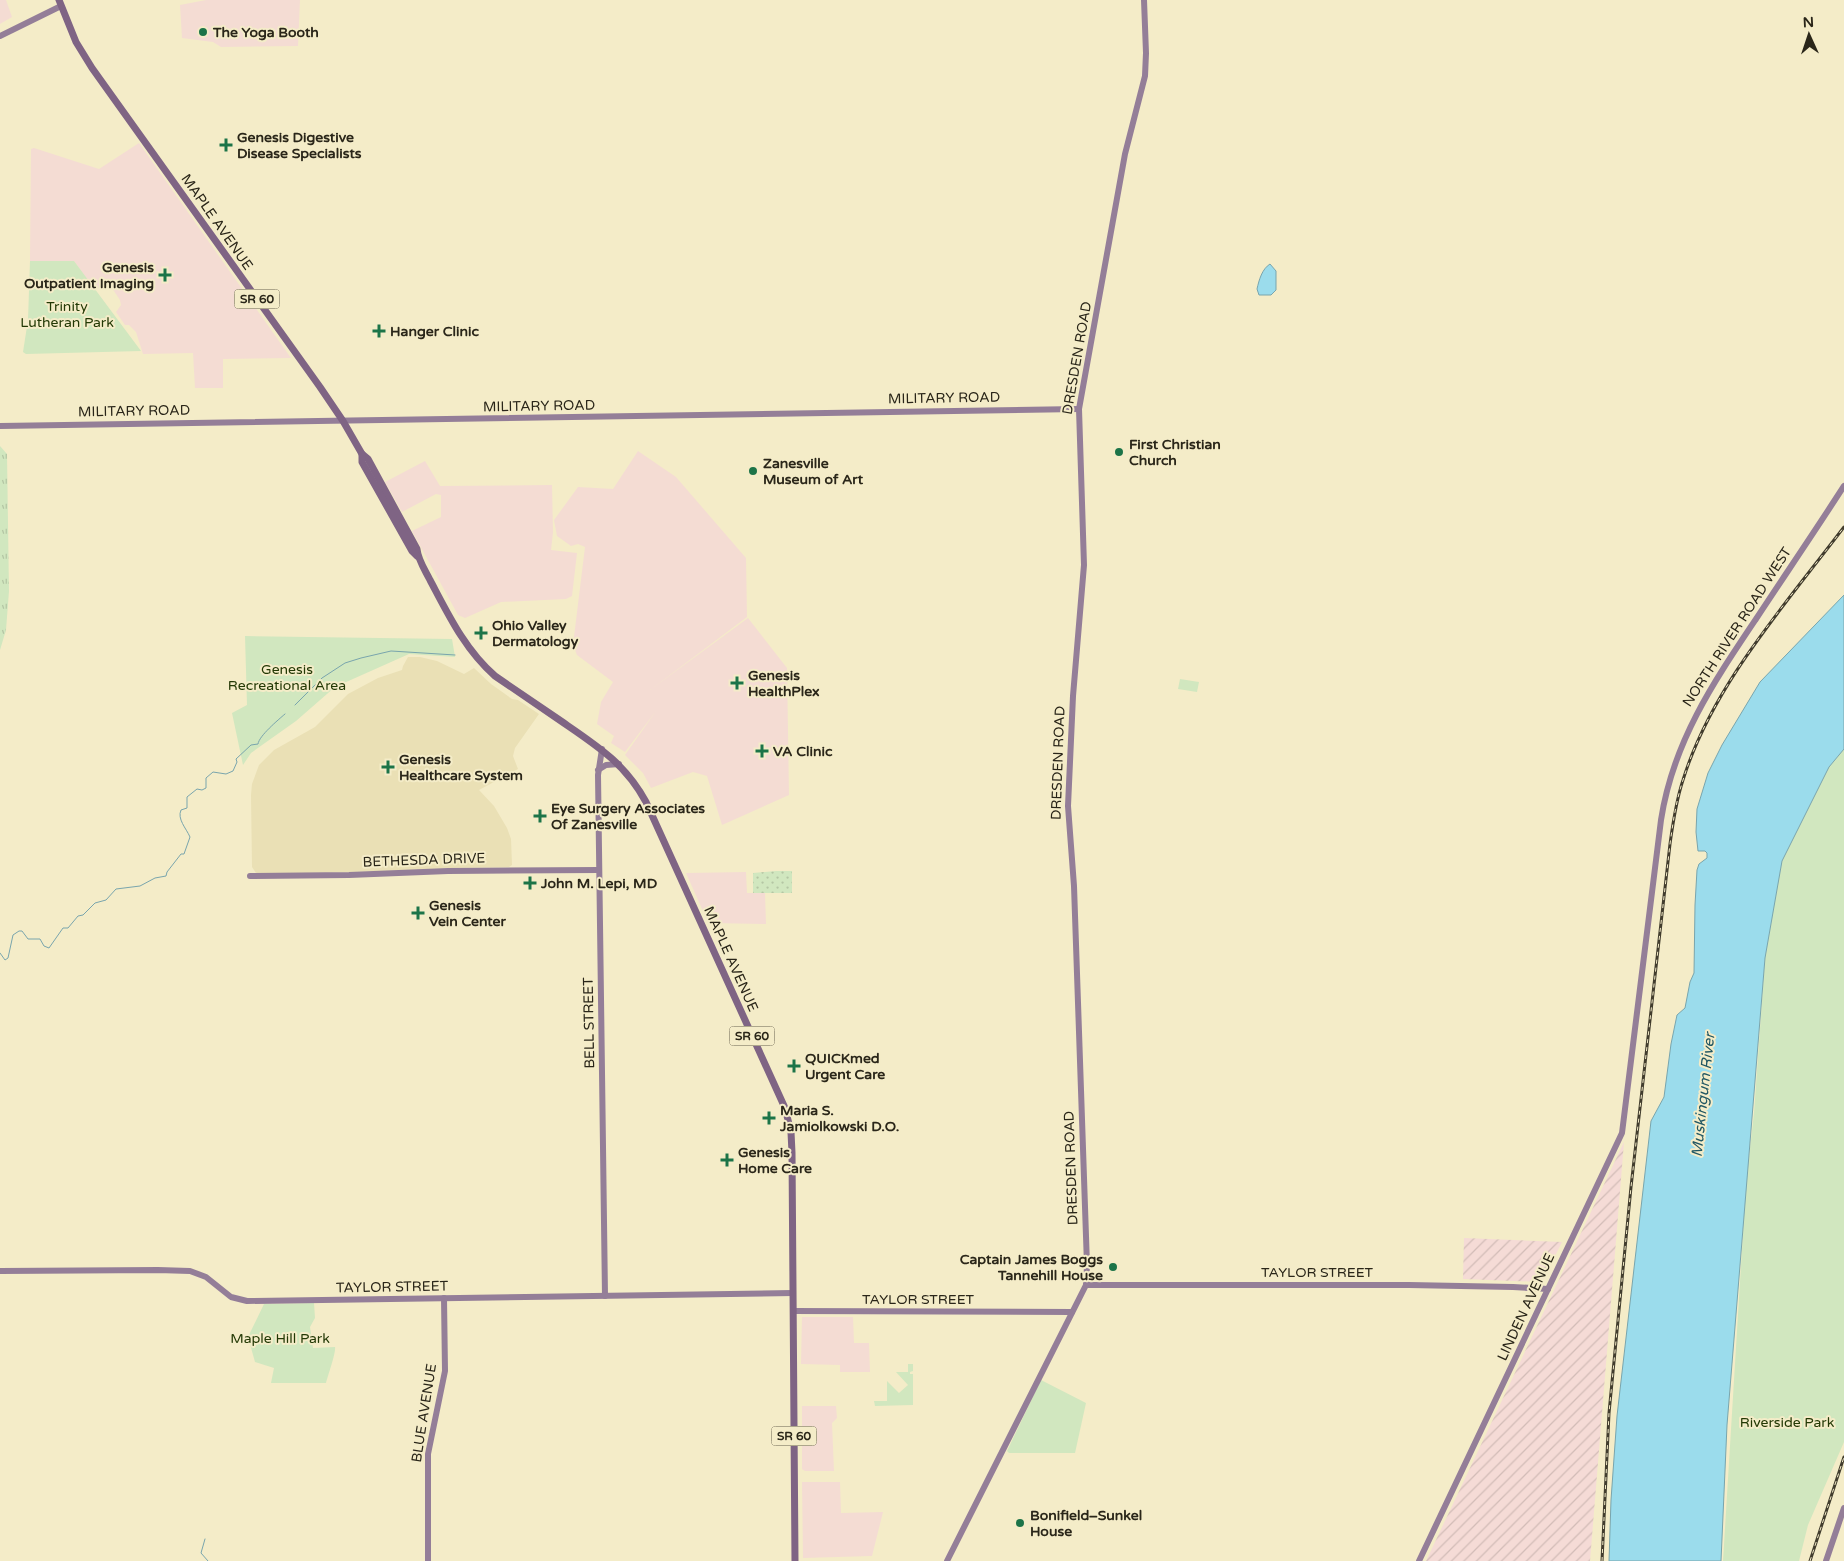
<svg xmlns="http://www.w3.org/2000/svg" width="1844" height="1561" font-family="'Varela Round',sans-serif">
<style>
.commercial{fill:#f4dcd3}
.industrial{fill:url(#industrial-furrows)}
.built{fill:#eae0b5}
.grass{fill:url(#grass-tufts)}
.park{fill:#d1e7bf}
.garden{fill:url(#garden-dots)}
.water{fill:#9bdcec;stroke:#79a5ad}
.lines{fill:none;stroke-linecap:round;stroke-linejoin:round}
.stream{stroke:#79a5ad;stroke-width:1}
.secondary{stroke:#947e98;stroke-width:6}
.primary{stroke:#7f6484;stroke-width:7}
.rail-casing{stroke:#413c2d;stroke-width:3}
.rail{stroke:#f4ecc8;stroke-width:1;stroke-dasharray:4;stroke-linecap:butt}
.poi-dot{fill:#1c7448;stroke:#f4ecc8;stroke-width:2}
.labels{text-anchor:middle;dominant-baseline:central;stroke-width:4;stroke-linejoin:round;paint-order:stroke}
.shield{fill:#f4ecc8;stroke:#67614e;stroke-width:1}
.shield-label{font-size:12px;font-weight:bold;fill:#2a2619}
.poi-label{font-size:14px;font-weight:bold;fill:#2a2619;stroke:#f4ecc8;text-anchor:start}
.street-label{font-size:14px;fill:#2a2619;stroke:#f4ecc8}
.park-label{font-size:14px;fill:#233905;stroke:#f4ecc8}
.water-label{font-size:15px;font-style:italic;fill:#215763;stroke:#f4ecc8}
</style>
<defs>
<pattern id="industrial-furrows" width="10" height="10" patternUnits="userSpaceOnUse" patternTransform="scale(1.25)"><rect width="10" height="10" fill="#f5dbd6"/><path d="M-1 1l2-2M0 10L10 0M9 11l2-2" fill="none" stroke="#d2bcb7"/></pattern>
<pattern id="grass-tufts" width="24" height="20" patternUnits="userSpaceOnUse" patternTransform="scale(1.25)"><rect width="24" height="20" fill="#d1e7bf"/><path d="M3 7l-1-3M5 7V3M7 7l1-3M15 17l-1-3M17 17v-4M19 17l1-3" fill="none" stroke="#b4c6a4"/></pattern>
<pattern id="garden-dots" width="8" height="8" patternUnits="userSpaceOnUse" patternTransform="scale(1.25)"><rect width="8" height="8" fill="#d1e7bf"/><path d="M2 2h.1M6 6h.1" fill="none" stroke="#b4c6a4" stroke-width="1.8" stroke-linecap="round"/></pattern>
</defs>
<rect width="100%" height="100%" fill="#f4ecc8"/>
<g class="commercial">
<path d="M 0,0 L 6,0 L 12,17 L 0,24 Z"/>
<path d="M 206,0 L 300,0 L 298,46 L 221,47 L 213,42 L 182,38 L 180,5 Z"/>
<path d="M 139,143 L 291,358 L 223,359 L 223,388 L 195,388 L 193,353 L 143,354 L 136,332 L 129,325 L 125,325 L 116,312 L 121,305 L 120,300 L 108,282 L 95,290 L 74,261 L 30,261 L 31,149 L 34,148 L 99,169 Z"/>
<path d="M 638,451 L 676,477 L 746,558 L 747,617 L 650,690 L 748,618 L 787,668 L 789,795 L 722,825 L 707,776 L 693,772 L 651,788 L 643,773 L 625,755 L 656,711 L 625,752 L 611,743 L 614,736 L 597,724 L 601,702 L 613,682 L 577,655 L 573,645 L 585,547 L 578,544 L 571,546 L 557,536 L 554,520 L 578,487 L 613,489 Z"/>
<path d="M 425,461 L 440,486 L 552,485 L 553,532 L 551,550 L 577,553 L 572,596 L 566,599 L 501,602 L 465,618 L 458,615 L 412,531 L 441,517 L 441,495 L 436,494 L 402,512 L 385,482 Z"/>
<path d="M 746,872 L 747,893 L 765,893 L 766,924 L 710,923 L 707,920 L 686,873 Z"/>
<path d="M 802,1317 L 853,1317 L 854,1343 L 869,1343 L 870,1372 L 840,1372 L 840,1365 L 801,1364 Z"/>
<path d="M 802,1406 L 836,1406 L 837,1418 L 832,1423 L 834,1471 L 805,1471 L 802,1469 Z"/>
<path d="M 802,1482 L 840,1482 L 841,1513 L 883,1512 L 872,1556 L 803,1558 Z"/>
</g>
<g class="industrial">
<path d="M 1624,1142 L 1590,1561 L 1426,1561 Z"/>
<path d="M 1464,1238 L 1562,1242 L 1542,1282 L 1463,1279 Z"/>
</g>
<path class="built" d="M 408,657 L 420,657 L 437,661 L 464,674 L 474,668 L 491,684 L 512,699 L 518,700 L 539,714 L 515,748 L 513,756 L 518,769 L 479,790 L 494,806 L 507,828 L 511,839 L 512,865 L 509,867 L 447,868 L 436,870 L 306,873 L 256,873 L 252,867 L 251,795 L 252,784 L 259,765 L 274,750 L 315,727 L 348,694 L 378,678 L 402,670 L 403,666 Z"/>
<path class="grass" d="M 0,446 L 7,454 L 9,591 L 6,630 L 0,650 Z"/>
<g class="park">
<path d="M 30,261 L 74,261 L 141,351 L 26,354 L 23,352 L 28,320 Z"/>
<path d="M 245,636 L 452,639 L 455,657 L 409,654 L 335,687 L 296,721 L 251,753 L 243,765 L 232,713 L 247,705 Z"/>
<path d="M 1180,679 L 1199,682 L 1197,692 L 1178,689 Z"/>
<path d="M 1844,749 L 1844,1442 L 1808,1525 L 1799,1561 L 1723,1561 L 1746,1183 L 1754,1113 L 1765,958 L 1782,861 L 1829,767 Z"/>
<path d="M 314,1303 L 315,1318 L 310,1327 L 313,1348 L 335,1347 C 336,1353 328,1375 326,1383 L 271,1383 L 274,1368 L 255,1362 L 248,1337 L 264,1304 Z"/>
<path d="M 908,1364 L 913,1364 L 913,1371 L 910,1372 L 910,1374 L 913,1374 L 913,1405 L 875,1406 L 874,1401 L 887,1401 L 887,1381 L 899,1393 L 908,1385 L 896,1372 L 908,1372 Z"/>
<path d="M 1041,1380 L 1086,1403 L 1075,1453 L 1009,1453 L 1007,1451 Z"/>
</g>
<path class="garden" d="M 776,871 L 792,871 L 792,893 L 753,893 L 753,873 Z"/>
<g class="water">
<path d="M 1270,264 L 1276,271 L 1276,290 L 1271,295 L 1259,295 L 1257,289 C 1259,280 1262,269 1270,264 Z"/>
<path d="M 1844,595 L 1844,749 L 1829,767 L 1782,861 L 1765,958 L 1727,1425 L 1721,1561 L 1609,1561 L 1611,1500 L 1617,1416 L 1651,1121 L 1664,1097 L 1671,1044 L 1677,1015 L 1685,1008 L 1690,982 L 1694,973 L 1695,905 L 1697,870 L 1699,864 L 1707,858 L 1707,853 L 1705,851 L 1698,851 L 1696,832 L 1697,809 L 1708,773 L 1722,745 L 1760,682 Z"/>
</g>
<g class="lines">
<g class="stream">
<path d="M 295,705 L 322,678 L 345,663 L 361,658 L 391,651 L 455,655"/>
<path d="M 0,953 L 5,960 L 8,958 L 13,935 L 19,931 L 22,931 L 28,939 L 40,939 L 44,946 L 49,948 L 63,928 L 68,928 L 78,916 L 83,915 L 95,903 L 106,900 L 116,889 L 140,886 L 155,878 L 166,876 L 167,872 L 181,854 L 184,854 L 190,837 C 186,828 177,819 181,810 L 187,808 L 187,797 L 197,789 L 202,790 L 206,788 L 206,778 L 213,772 L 226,774 L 233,771 L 237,762 L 236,759 L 251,745 L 258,744 C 259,736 278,720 285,714"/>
<path d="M 205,1539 L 201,1553 L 208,1561"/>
</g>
<g class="secondary">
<path d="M 0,36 L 61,6"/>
<path d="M 0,426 L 1079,409"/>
<path d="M 602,749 L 598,775 L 605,1296"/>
<path d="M 598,770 L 606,765 L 619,764"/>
<path d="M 250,876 L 349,875 L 448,871 L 599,870"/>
<path d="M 0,1271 L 158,1270 L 190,1271 L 206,1277 L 231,1297 L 247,1301 L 793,1293"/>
<path d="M 1086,1285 L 1409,1285 L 1513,1287 L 1548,1289"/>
<path d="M 793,1311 L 1072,1312"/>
<path d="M 428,1561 L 428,1454 L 445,1371 L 444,1298"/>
<path d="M 947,1561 L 1086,1285 L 1087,1265 L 1074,886 L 1068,806 L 1073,696 L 1084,565 L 1079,409 L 1125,154 L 1145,76 L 1146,53 L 1144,0"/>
<path d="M 1419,1561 L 1622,1133 L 1661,820 C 1673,742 1713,683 1756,619 C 1785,575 1815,531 1844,486"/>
<path d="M 1826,1561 L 1844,1508"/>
</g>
<g class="primary">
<path d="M 59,0 L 76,42 L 92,68 L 320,387 L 343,421 L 362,454 L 368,459 L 417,549 C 418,560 425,570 430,580 C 448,614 465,650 495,676 C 517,691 539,706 561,721 C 596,745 625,763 646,802 L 785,1108 L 791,1132 L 792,1153 L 795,1561"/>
<path d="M 362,454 L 362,462 L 412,551 L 417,556"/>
</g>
<defs>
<g id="rail">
<path d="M 1602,1561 L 1609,1413 L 1631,1187 L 1670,844 C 1673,822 1676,801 1683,780 C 1712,686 1785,605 1844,527"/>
<path d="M 1810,1561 L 1844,1457"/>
</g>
</defs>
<use href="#rail" class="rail-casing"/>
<use href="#rail" class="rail"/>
</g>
<g class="poi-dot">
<circle cx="203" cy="32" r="5"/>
<path d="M223.5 137.5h5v5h5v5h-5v5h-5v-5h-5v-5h5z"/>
<path d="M162.5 267.5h5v5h5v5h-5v5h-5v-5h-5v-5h5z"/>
<path d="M376.5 323.5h5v5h5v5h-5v5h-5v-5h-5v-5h5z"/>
<circle cx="1119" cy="452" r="5"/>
<circle cx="753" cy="471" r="5"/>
<path d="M478.5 625.5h5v5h5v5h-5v5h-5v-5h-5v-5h5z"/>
<path d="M734.5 675.5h5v5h5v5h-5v5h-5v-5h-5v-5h5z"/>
<path d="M759.5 743.5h5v5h5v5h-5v5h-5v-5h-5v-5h5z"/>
<path d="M385.5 759.5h5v5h5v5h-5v5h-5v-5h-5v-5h5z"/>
<path d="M537.5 808.5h5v5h5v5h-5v5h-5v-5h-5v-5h5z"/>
<path d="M527.5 875.5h5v5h5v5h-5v5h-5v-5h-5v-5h5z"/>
<path d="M415.5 905.5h5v5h5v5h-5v5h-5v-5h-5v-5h5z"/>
<path d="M791.5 1058.5h5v5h5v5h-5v5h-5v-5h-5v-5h5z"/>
<path d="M766.5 1110.5h5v5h5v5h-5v5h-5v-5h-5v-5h5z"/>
<path d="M724.5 1152.5h5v5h5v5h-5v5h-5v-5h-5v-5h5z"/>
<circle cx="1113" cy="1267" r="5"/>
<circle cx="1020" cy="1523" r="5"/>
</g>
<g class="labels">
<g class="shield">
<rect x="234.5" y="289.5" width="45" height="19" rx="4"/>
<rect x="729.5" y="1026.5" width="45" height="19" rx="4"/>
<rect x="771.5" y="1426.5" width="45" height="19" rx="4"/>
</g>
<g class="shield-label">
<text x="257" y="299">SR 60</text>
<text x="752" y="1036">SR 60</text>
<text x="794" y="1436">SR 60</text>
</g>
<g class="poi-label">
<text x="213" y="32">The Yoga Booth</text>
<text x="237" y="137">Genesis Digestive<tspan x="237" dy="16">Disease Specialists</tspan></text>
<text x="154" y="267" text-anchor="end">Genesis<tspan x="154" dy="16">Outpatient Imaging</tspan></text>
<text x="390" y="331">Hanger Clinic</text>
<text x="1129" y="444">First Christian<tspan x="1129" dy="16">Church</tspan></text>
<text x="763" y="463">Zanesville<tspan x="763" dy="16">Museum of Art</tspan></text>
<text x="492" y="625">Ohio Valley<tspan x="492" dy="16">Dermatology</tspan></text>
<text x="748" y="675">Genesis<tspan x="748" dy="16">HealthPlex</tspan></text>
<text x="773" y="751">VA Clinic</text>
<text x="399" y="759">Genesis<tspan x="399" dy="16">Healthcare System</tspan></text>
<text x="551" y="808">Eye Surgery Associates<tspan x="551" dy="16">Of Zanesville</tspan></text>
<text x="541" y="883">John M. Lepi, MD</text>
<text x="429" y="905">Genesis<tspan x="429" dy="16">Vein Center</tspan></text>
<text x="805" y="1058">QUICKmed<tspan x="805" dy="16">Urgent Care</tspan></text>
<text x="780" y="1110">Maria S.<tspan x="780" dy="16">Jamiolkowski D.O.</tspan></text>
<text x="738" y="1152">Genesis<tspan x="738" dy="16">Home Care</tspan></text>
<text x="1103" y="1259" text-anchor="end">Captain James Boggs<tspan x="1103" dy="16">Tannehill House</tspan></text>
<text x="1030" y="1515">Bonifield–Sunkel<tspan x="1030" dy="16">House</tspan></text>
</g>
<g class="street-label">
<text transform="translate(217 222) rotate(55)">MAPLE AVENUE</text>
<text transform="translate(1077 358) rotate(-80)">DRESDEN ROAD</text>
<text transform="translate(944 398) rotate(-1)">MILITARY ROAD</text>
<text transform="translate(539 406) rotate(-1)">MILITARY ROAD</text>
<text transform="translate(134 411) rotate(-1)">MILITARY ROAD</text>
<text transform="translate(1737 627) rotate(-57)">NORTH RIVER ROAD WEST</text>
<text transform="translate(1058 763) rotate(-88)">DRESDEN ROAD</text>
<text transform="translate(424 860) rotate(-2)">BETHESDA DRIVE</text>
<text transform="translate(731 959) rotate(66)">MAPLE AVENUE</text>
<text transform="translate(589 1023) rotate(-91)">BELL STREET</text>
<text transform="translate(1071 1168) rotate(-92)">DRESDEN ROAD</text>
<text x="1317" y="1272">TAYLOR STREET</text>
<text transform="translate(392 1287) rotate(-1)">TAYLOR STREET</text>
<text x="918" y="1299">TAYLOR STREET</text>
<text transform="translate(1526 1307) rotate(-65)">LINDEN AVENUE</text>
<text transform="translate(424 1413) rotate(-81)">BLUE AVENUE</text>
</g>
<g class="park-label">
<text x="67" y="306">Trinity<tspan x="67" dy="16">Lutheran Park</tspan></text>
<text x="287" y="669">Genesis<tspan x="287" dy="16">Recreational Area</tspan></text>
<text x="280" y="1338">Maple Hill Park</text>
<text x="1787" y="1422">Riverside Park</text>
</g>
<g class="water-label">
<text transform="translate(1703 1095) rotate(-84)">Muskingum River</text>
</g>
</g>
<g transform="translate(1809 35) rotate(357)" stroke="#f4ecc8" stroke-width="4" paint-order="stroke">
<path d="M0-4L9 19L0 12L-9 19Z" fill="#2a2619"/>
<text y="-8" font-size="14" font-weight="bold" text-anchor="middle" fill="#2a2619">N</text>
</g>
</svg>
